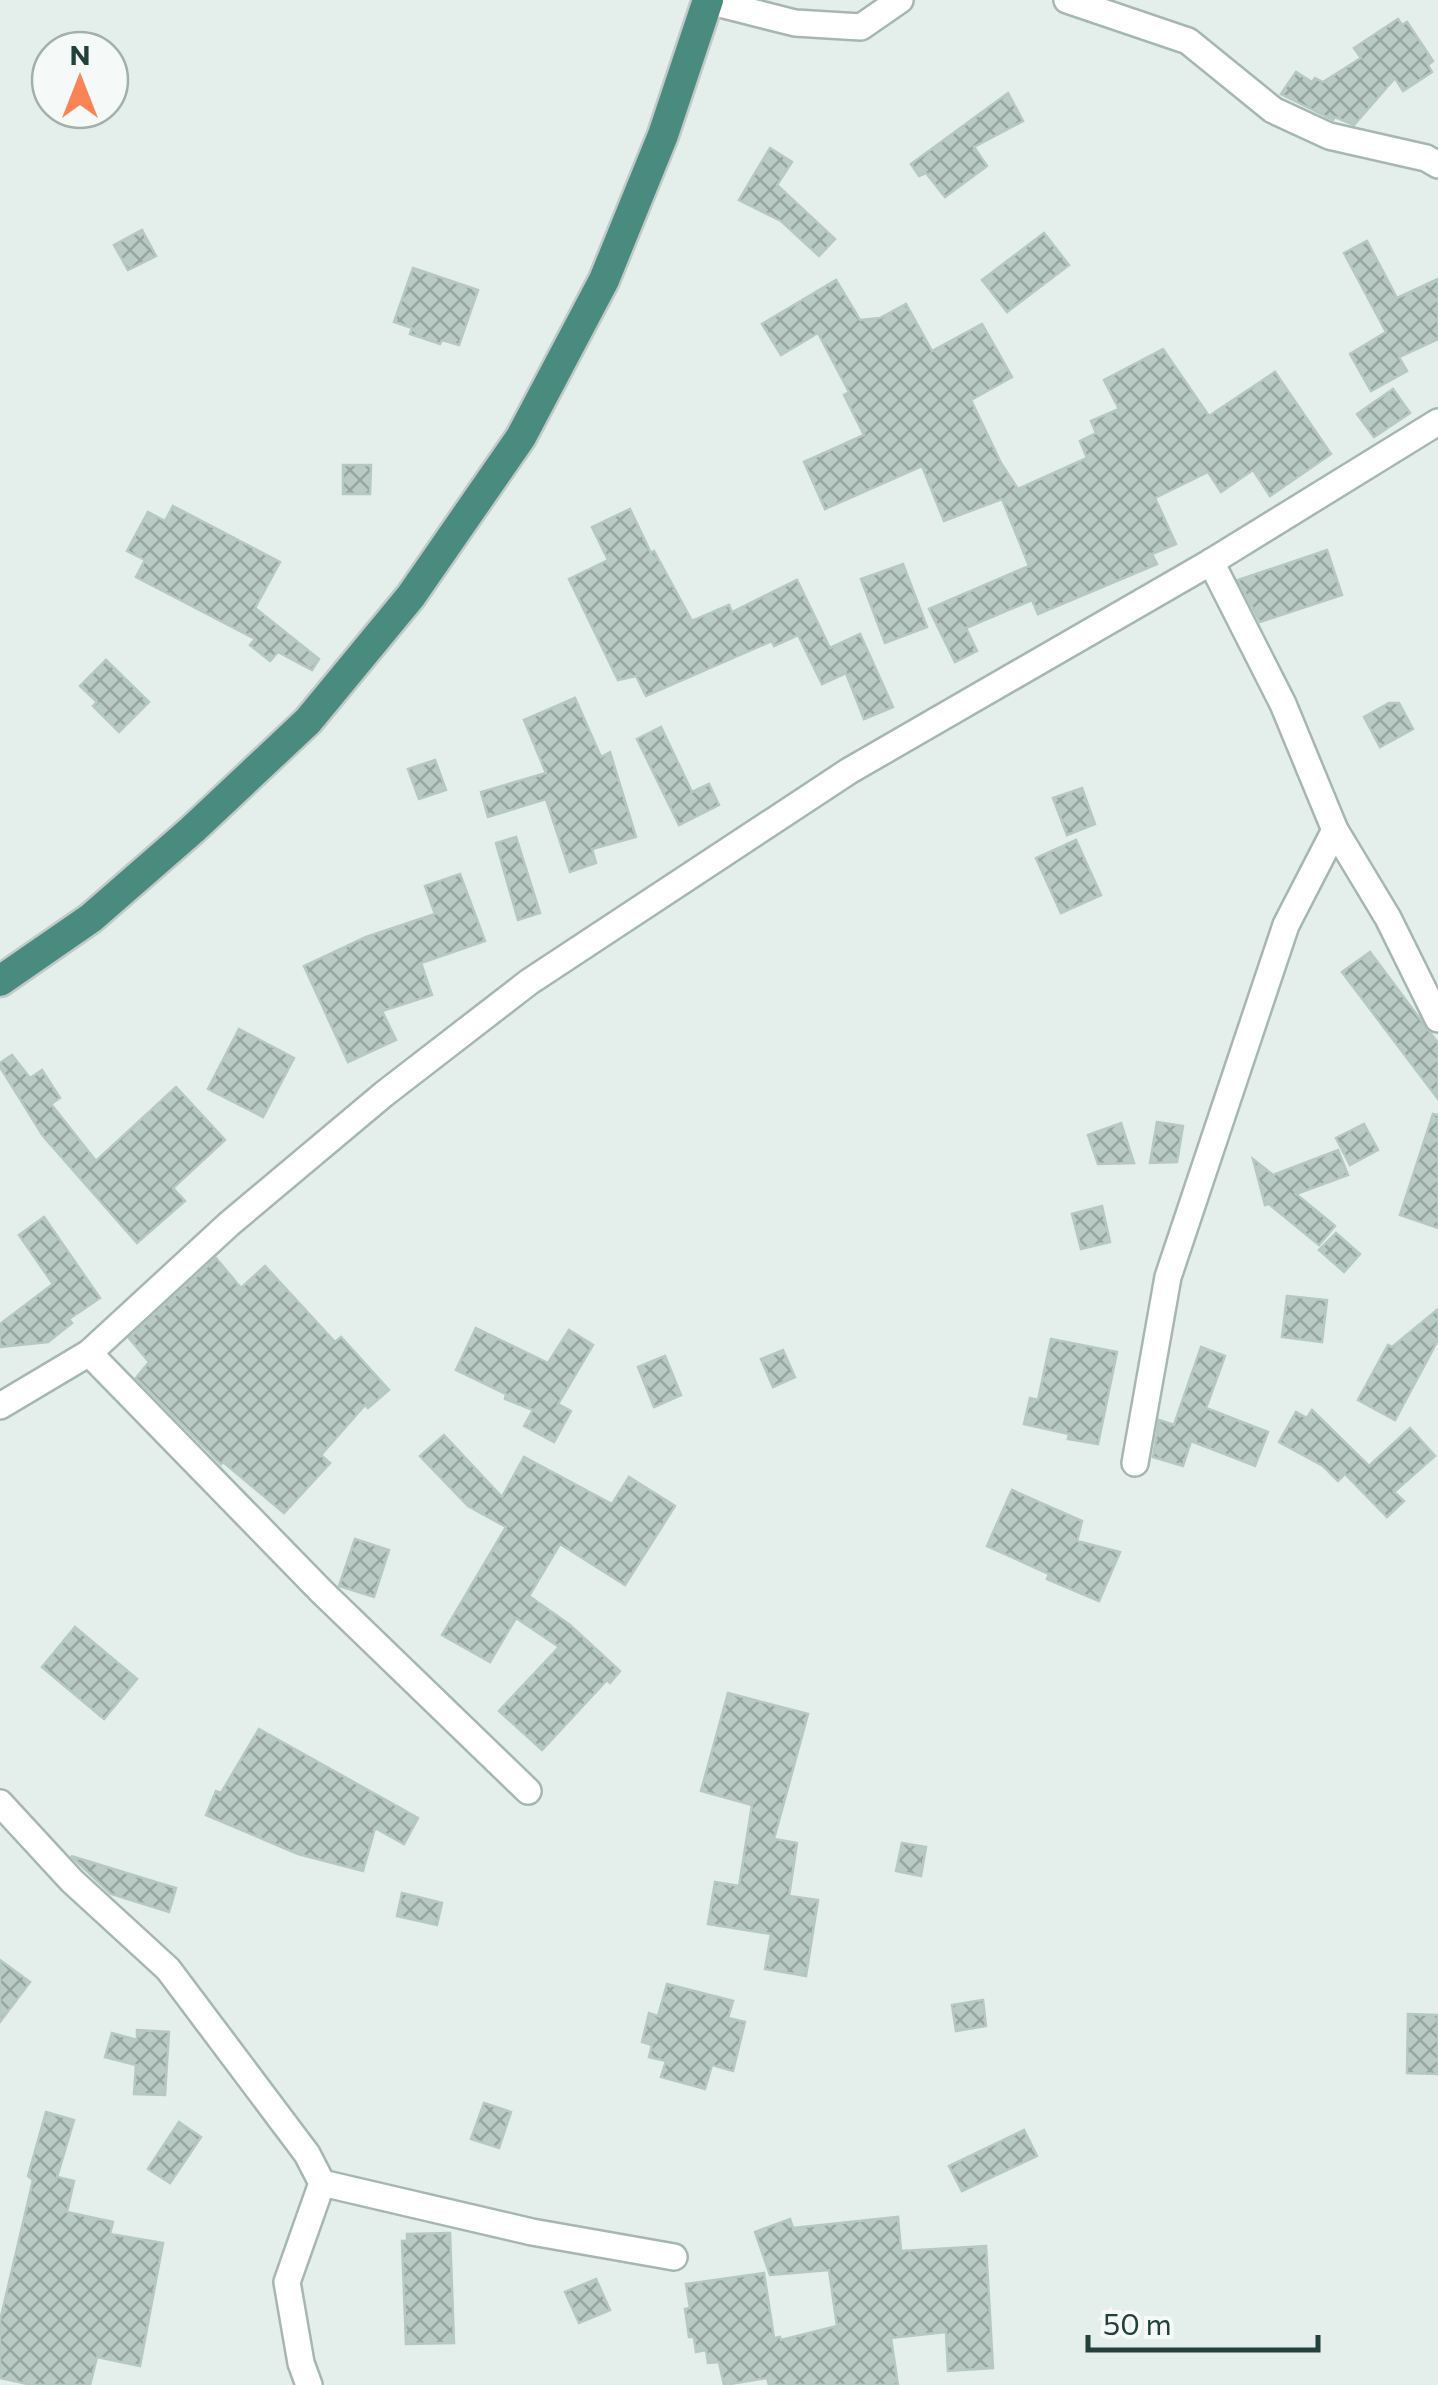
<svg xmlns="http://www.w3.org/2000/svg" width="1438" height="2385" font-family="Commissioner,sans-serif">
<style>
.building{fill:url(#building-cross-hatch);stroke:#b6c9c1;stroke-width:2.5}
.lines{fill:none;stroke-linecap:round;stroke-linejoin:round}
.minor-casing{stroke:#a6b7b2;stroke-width:30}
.trunk-casing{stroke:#c1cac8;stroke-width:35}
.minor{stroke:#fff;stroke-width:25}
.trunk{stroke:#498b7e;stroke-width:30}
</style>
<defs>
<pattern id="building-cross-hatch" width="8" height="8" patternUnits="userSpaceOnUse" patternTransform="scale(2.5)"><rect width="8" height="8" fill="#b9c9c3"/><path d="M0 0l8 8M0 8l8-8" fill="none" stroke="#96a59f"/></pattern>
</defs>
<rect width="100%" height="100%" fill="#e4eeea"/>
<g class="building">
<path d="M 1398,19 L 1402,25 L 1407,22 L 1433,61 L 1428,65 L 1432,72 L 1403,91 L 1395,78 L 1354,125 L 1335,117 L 1333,120 L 1281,94 L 1296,72 L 1312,82 L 1315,78 L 1323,82 L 1361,58 L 1354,48 Z"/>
<path d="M 1008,93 L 1023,121 L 974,147 L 987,166 L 945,197 L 926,173 L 919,176 L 911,164 Z"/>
<path d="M 770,148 L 792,162 L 777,185 L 835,239 L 819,256 L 781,221 L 739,200 Z"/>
<path d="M 142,230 L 156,256 L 128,270 L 114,245 Z"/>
<path d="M 1044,233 L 1069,265 L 1007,312 L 982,280 Z"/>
<path d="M 1367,241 L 1397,298 L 1438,279 L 1438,339 L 1399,357 L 1407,371 L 1371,391 L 1350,354 L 1386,332 L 1344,253 Z"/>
<path d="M 413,268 L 478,290 L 459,345 L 442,340 L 440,344 L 410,334 L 412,328 L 394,322 Z"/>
<path d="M 836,280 L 860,320 L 880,318 L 906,304 L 932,351 L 982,324 L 1012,377 L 971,400 L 1001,463 L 1018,489 L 1087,458 L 1080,441 L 1096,433 L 1091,421 L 1119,409 L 1104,380 L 1163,349 L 1209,416 L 1275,372 L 1331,454 L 1270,496 L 1253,470 L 1221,492 L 1208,472 L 1155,498 L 1176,544 L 1152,554 L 1157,564 L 1038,614 L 1032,600 L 966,628 L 977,651 L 955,662 L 929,609 L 1029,566 L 1002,499 L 944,521 L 922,466 L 825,509 L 804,462 L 864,435 L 844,395 L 849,392 L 818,333 L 781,355 L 762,324 Z"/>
<path d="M 1393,389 L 1410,413 L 1374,437 L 1357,414 Z"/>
<path d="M 343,465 L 371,465 L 370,494 L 343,494 Z"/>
<path d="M 173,506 L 280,562 L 255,608 L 319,659 L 312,670 L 278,652 L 270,661 L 250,645 L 255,639 L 136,577 L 145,560 L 127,551 L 148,512 L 165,521 Z"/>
<path d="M 630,509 L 651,553 L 654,551 L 692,621 L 729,605 L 732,612 L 797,580 L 830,648 L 860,634 L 893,707 L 864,719 L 846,673 L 822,684 L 798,635 L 774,646 L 772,641 L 646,696 L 636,676 L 618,680 L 569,579 L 608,560 L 592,527 Z"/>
<path d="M 1327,550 L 1342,595 L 1260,622 L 1238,580 Z"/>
<path d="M 903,564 L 927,627 L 885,643 L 861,579 Z"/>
<path d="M 106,660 L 149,702 L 119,732 L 93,706 L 97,702 L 80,686 Z"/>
<path d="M 575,698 L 601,757 L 610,752 L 636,837 L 592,849 L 596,863 L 570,872 L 546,799 L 488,817 L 481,792 L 546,773 L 524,720 Z"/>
<path d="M 1389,703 L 1399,703 L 1413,729 L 1380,747 L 1364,717 Z"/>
<path d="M 661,727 L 692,792 L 709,784 L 719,805 L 679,825 L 637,739 Z"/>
<path d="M 435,760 L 446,790 L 419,799 L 408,769 Z"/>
<path d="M 1082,788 L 1095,824 L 1067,835 L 1053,798 Z"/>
<path d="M 516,837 L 540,913 L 518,920 L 496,843 Z"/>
<path d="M 1076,840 L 1101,895 L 1061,913 L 1036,858 Z"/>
<path d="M 460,874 L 485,941 L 421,963 L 432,995 L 382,1011 L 396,1040 L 348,1062 L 304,966 L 366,937 L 435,914 L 425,886 Z"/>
<path d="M 1370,952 L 1438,1043 L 1438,1099 L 1342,972 Z"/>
<path d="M 239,1029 L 294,1058 L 263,1117 L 208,1089 Z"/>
<path d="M 12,1055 L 30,1078 L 42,1070 L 60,1098 L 51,1104 L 96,1161 L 176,1087 L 225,1140 L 173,1188 L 185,1201 L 137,1243 L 43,1136 L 0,1067 L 0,1063 Z"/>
<path d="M 1433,1114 L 1438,1115 L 1438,1228 L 1400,1215 Z"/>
<path d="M 1157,1122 L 1183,1126 L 1177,1162 L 1150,1163 Z"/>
<path d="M 1121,1123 L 1134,1163 L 1098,1164 L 1088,1135 Z"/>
<path d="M 1364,1124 L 1378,1150 L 1350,1165 L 1336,1138 Z"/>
<path d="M 1338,1150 L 1348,1175 L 1296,1194 L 1335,1226 L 1319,1245 L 1269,1204 L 1265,1205 L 1253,1159 L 1273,1175 Z"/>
<path d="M 1102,1206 L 1110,1242 L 1081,1249 L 1072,1214 Z"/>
<path d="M 44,1217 L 100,1298 L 69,1319 L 72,1323 L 48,1342 L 0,1347 L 0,1324 L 53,1284 L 19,1235 Z"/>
<path d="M 1336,1233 L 1360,1254 L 1344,1272 L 1319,1250 Z"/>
<path d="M 216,1258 L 241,1288 L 265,1266 L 335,1342 L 341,1337 L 389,1390 L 368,1408 L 365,1405 L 321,1455 L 330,1463 L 284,1513 L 223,1462 L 221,1464 L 136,1378 L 149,1362 L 129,1338 Z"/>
<path d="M 1287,1296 L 1327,1300 L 1322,1342 L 1282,1337 Z"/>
<path d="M 1438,1309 L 1438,1340 L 1395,1420 L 1358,1400 L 1388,1345 L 1392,1347 Z"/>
<path d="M 476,1328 L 548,1363 L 569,1330 L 593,1345 L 558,1404 L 571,1411 L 554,1442 L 524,1426 L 533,1410 L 505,1399 L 506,1394 L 456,1370 Z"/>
<path d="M 1051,1339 L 1117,1352 L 1098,1444 L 1068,1439 L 1069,1434 L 1024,1424 L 1030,1398 L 1038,1400 Z"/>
<path d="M 1201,1347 L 1225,1356 L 1206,1408 L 1268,1432 L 1255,1466 L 1191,1441 L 1183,1466 L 1153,1457 L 1159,1420 L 1174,1425 Z"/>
<path d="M 783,1350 L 795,1377 L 773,1387 L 761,1359 Z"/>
<path d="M 665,1356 L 681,1395 L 654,1407 L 638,1367 Z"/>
<path d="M 1312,1410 L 1369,1466 L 1410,1428 L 1435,1456 L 1394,1492 L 1404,1501 L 1387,1517 L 1345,1474 L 1338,1481 L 1323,1466 L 1279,1442 L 1296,1412 L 1307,1418 Z"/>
<path d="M 444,1435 L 502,1497 L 524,1457 L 612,1504 L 629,1477 L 675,1506 L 625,1585 L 560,1544 L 529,1596 L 570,1625 L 620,1671 L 610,1683 L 607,1680 L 542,1750 L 499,1711 L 559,1647 L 516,1618 L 490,1662 L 442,1635 L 506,1527 L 468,1506 L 420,1456 Z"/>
<path d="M 1012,1490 L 1082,1521 L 1077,1541 L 1120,1552 L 1099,1601 L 1047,1579 L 1049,1574 L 987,1546 Z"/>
<path d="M 355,1539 L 389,1550 L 374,1597 L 339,1586 Z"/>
<path d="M 75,1627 L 137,1679 L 104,1719 L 42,1667 Z"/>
<path d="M 728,1693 L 808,1714 L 774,1839 L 797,1843 L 789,1896 L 818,1900 L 806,1976 L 765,1969 L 771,1934 L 708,1924 L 715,1882 L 739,1886 L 752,1805 L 701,1791 Z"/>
<path d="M 259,1729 L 418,1818 L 404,1844 L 375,1828 L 363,1871 L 298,1854 L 206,1815 L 216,1791 L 221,1793 Z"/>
<path d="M 902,1843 L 926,1847 L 921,1876 L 896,1871 Z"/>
<path d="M 71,1856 L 176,1888 L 169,1912 L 111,1894 Z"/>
<path d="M 402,1893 L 442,1903 L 437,1925 L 397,1916 Z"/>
<path d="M 0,1960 L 30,1982 L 0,2022 Z"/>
<path d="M 667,1984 L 733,2001 L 728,2018 L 745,2022 L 733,2071 L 712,2065 L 705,2089 L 661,2077 L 666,2061 L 649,2057 L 652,2045 L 642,2042 L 649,2013 L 658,2016 Z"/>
<path d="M 983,2000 L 986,2026 L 956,2031 L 952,2005 Z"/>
<path d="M 1408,2014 L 1438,2015 L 1438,2074 L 1407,2073 Z"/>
<path d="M 137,2030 L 169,2032 L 165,2095 L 134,2094 L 136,2065 L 105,2057 L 112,2033 L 137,2040 Z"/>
<path d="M 484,2103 L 511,2112 L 499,2148 L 471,2139 Z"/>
<path d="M 46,2112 L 74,2120 L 57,2177 L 74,2181 L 67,2212 L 113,2222 L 110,2234 L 163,2243 L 140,2366 L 97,2357 L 90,2385 L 32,2385 L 0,2378 L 0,2321 L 33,2180 L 28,2176 Z"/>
<path d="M 179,2122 L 201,2137 L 170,2183 L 148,2169 Z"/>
<path d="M 1024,2130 L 1037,2156 L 962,2191 L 949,2166 Z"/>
<path d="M 898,2217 L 901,2251 L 986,2246 L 993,2368 L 948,2371 L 946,2332 L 891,2338 L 898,2385 L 769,2385 L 767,2378 L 724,2385 L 719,2362 L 708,2363 L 706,2350 L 696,2352 L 694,2337 L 689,2337 L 685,2309 L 690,2308 L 686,2284 L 764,2273 L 774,2338 L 780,2337 L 781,2340 L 837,2326 L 829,2270 L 770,2275 L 755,2232 L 790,2219 L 793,2228 Z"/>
<path d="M 450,2233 L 454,2343 L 406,2344 L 402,2241 L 407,2241 L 407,2234 Z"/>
<path d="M 596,2279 L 610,2310 L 579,2323 L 565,2292 Z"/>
</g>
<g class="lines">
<defs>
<g id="minor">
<path d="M 1067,0 L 1188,41 L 1273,110 L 1329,136 L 1426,158 L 1438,165"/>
<path d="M 708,1 L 795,23 L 861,27 L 900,0"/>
<path d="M 1211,562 L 1283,704 L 1335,830 L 1388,918 L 1438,1019"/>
<path d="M 89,1353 L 321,1591 L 528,1791"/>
<path d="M 0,1406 L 89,1353 L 229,1224 L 384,1094 L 529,982 L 849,771 L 1211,562 L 1438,422"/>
<path d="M 1135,1463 L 1168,1277 L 1286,925 L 1335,830"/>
<path d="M 0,1803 L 72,1881 L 168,1969 L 307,2154 L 322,2183 L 287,2282 L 301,2363 L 309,2385"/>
<path d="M 322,2183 L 532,2232 L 674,2257"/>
</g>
<path id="trunk" d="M 0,981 L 91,918 L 192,830 L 308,721 L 411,596 L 521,437 L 604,280 L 663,135 L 708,0"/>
</defs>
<use href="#minor" class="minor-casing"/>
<use href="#trunk" class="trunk-casing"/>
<use href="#minor" class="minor"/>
<use href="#trunk" class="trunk"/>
</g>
<g transform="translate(80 80)"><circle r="48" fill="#f5faf8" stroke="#a1b0ac" stroke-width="2.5"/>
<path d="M0-8L18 38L0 25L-18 38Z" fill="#fa8456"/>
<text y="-15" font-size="28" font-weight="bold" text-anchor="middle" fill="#22413a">N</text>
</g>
<path d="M1088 2335v15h230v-15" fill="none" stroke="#22413a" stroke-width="5"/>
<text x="1103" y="2335" font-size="30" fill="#22413a" stroke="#f5faf8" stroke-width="8" paint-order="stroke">50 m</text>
</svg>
